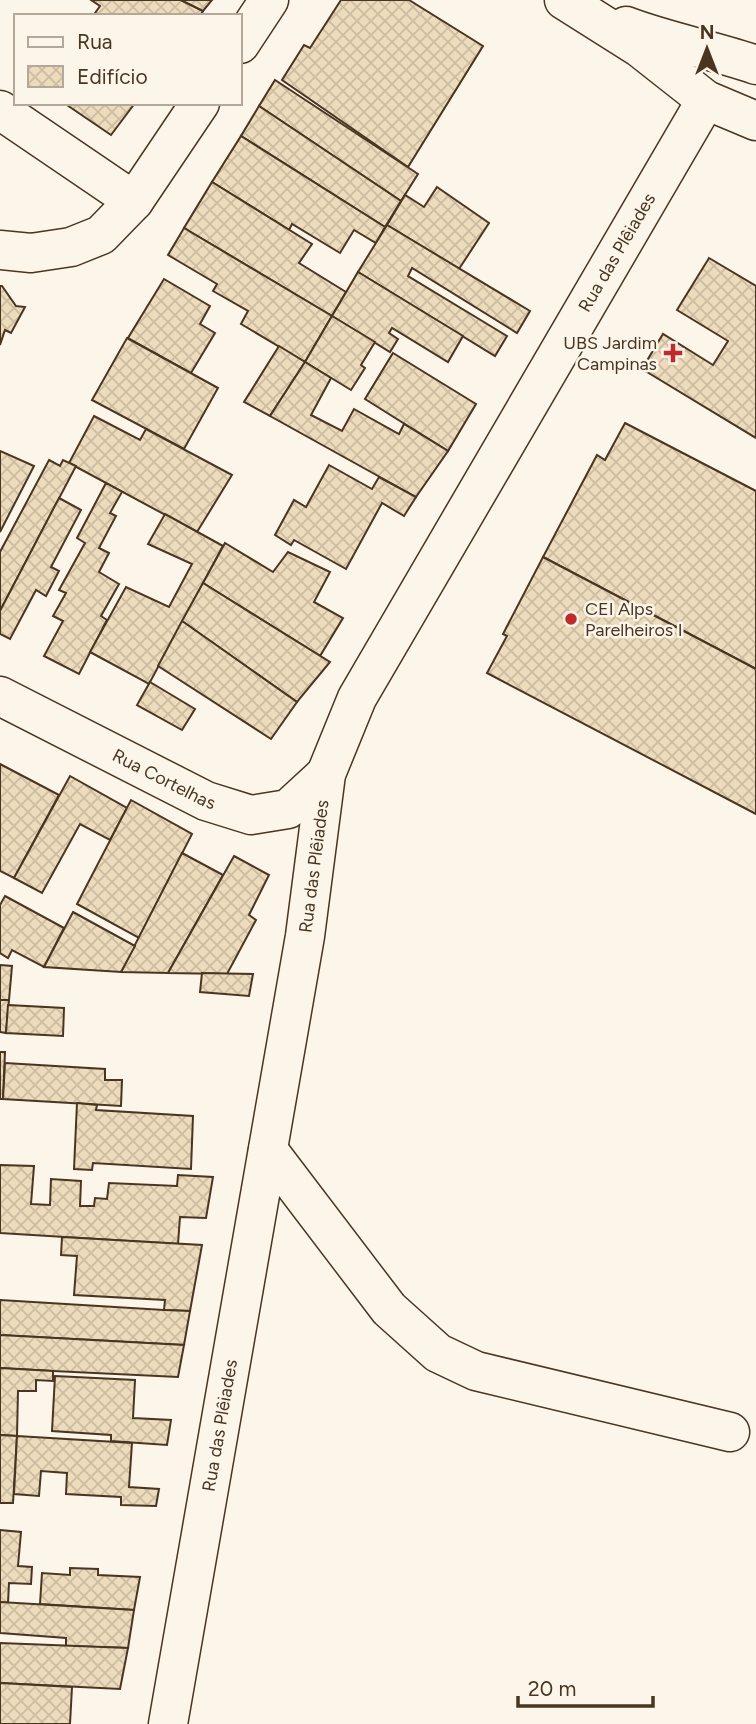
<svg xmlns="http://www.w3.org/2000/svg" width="756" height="1724" font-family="Figtree,sans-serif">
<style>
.building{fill:url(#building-cross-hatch);stroke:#4a3520;stroke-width:2}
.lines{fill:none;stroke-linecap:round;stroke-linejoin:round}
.minor-casing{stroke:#4a3520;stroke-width:41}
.major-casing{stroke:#4a3520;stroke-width:41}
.minor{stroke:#fbf6e9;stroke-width:38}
.major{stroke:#fbf6e9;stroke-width:38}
.poi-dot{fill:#c62828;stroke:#fbf6e9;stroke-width:2.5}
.labels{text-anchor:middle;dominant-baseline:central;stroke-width:5;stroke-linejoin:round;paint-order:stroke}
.street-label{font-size:18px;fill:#4a3520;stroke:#fbf6e9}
.poi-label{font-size:18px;fill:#4a3520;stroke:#fbf6e9;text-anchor:end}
</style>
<defs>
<pattern id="building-cross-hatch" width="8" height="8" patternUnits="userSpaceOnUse" patternTransform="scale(1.75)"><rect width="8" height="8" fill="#ecdcbc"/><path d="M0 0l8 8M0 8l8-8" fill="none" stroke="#ccbda1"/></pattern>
</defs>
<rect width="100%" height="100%" fill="#fbf6e9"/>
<g class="building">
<path d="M 91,0 L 181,0 L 203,11 L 200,16 L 93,16 L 100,6 Z"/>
<path d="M 181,0 L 212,0 L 203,11 Z"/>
<path d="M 341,0 L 409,0 L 483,46 L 408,167 L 282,80 L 304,45 L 310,48 Z"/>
<path d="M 275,80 L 418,174 L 401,201 L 259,106 Z"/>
<path d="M 64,103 L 135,103 L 111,135 Z"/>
<path d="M 259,106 L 401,201 L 385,227 L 241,136 Z"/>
<path d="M 241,136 L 385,227 L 376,243 L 354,230 L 340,253 L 292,224 L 289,230 L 212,182 Z"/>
<path d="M 212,182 L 312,244 L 299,263 L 346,292 L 332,316 L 184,228 Z"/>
<path d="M 437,187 L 489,223 L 459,269 L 387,225 L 405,195 L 424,207 Z"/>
<path d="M 387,225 L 530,311 L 517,333 L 412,268 L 408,276 L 507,336 L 495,356 L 358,272 Z"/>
<path d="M 184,228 L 332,316 L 305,362 L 241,324 L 248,311 L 213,291 L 217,284 L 168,255 Z"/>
<path d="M 709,258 L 756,286 L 756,438 L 642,369 L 663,334 L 713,365 L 728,341 L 677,310 Z"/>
<path d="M 358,272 L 463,336 L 448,362 L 392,328 L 389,333 L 398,339 L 390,352 L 332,316 Z"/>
<path d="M 164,279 L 210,306 L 200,324 L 215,333 L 191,373 L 128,338 Z"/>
<path d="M 0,286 L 2,286 L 16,306 L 25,307 L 11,333 L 5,330 L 0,345 Z"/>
<path d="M 332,316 L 375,342 L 361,365 L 365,368 L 351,390 L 305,362 Z"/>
<path d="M 127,338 L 218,388 L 184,449 L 92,400 Z"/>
<path d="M 279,346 L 305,362 L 270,416 L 244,402 Z"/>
<path d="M 393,353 L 476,404 L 448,451 L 365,399 Z"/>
<path d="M 305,362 L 331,378 L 311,415 L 342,431 L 354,409 L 399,434 L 404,424 L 448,451 L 416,497 L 270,416 Z"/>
<path d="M 94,416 L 140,440 L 146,429 L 232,475 L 197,532 L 69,463 Z"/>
<path d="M 625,423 L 756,491 L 756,669 L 543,557 L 597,455 L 605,460 Z"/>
<path d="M 0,451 L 34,466 L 0,532 Z"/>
<path d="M 49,460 L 60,466 L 63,460 L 76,466 L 0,611 L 0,552 Z"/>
<path d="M 329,465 L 372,489 L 379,477 L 416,497 L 404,516 L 382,503 L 346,569 L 294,540 L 291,545 L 275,535 L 294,500 L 306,507 Z"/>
<path d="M 106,483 L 122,492 L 110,513 L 116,516 L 99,548 L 109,553 L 99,572 L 119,584 L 101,616 L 107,620 L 79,674 L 44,656 L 63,621 L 53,616 L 66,593 L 59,590 L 85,543 L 77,538 Z"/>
<path d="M 59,498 L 81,510 L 51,567 L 59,571 L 46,596 L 36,590 L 10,639 L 0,634 L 0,611 Z"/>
<path d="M 165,514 L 223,546 L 149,684 L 90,652 L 126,587 L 169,607 L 192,564 L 148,544 Z"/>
<path d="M 225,543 L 273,572 L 288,552 L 330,572 L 314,602 L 343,618 L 320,656 L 203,583 Z"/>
<path d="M 543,557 L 756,669 L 756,814 L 487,673 L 507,636 L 503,634 Z"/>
<path d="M 203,583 L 330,662 L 297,702 L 182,621 Z"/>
<path d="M 182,621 L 297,702 L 271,739 L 158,666 Z"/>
<path d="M 150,682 L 195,709 L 182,730 L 137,705 Z"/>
<path d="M 0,764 L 59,795 L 14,878 L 0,871 Z"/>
<path d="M 70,776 L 127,808 L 110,840 L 80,824 L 42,893 L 14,878 Z"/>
<path d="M 131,800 L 192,834 L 139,938 L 77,904 Z"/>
<path d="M 182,853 L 223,875 L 168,973 L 121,972 Z"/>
<path d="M 234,856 L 269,875 L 249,915 L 256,920 L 227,974 L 168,973 Z"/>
<path d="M 5,896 L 64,928 L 44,967 L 12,950 L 8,958 L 0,953 L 0,905 Z"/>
<path d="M 73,912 L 135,946 L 121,972 L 44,967 Z"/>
<path d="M 0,965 L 12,966 L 9,1000 L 0,1000 Z"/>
<path d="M 202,973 L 253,974 L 249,996 L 200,992 Z"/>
<path d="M 0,1000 L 9,1000 L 6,1033 L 0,1032 Z"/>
<path d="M 8,1005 L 64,1008 L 63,1036 L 6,1033 Z"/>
<path d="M 0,1052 L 5,1052 L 3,1099 L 0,1099 Z"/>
<path d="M 5,1063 L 105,1069 L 105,1080 L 122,1080 L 121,1106 L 3,1099 Z"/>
<path d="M 77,1103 L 97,1105 L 96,1110 L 193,1116 L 191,1169 L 93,1163 L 92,1170 L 74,1169 Z"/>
<path d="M 0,1165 L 34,1166 L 31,1204 L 50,1205 L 51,1179 L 81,1181 L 80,1206 L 94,1206 L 95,1198 L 107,1199 L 109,1183 L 177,1186 L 178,1175 L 213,1177 L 206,1218 L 180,1217 L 178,1244 L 0,1233 Z"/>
<path d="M 62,1237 L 202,1245 L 190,1311 L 164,1310 L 165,1300 L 74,1295 L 77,1256 L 61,1255 Z"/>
<path d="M 0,1300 L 164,1310 L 190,1311 L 184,1345 L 0,1335 Z"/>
<path d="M 0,1335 L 184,1345 L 178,1377 L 53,1371 L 0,1368 Z"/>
<path d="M 0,1368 L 53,1371 L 53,1381 L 36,1380 L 36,1391 L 18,1391 L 17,1436 L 0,1435 Z"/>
<path d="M 55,1376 L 135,1380 L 133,1418 L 171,1420 L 167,1445 L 111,1441 L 111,1435 L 52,1431 Z"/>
<path d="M 0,1435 L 17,1436 L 13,1503 L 0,1503 Z"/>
<path d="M 17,1436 L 132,1443 L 129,1487 L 159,1489 L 156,1506 L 121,1505 L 121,1497 L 66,1494 L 67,1473 L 41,1471 L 39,1496 L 14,1494 Z"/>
<path d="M 0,1530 L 21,1532 L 18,1566 L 32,1567 L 31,1584 L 9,1583 L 8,1603 L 0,1602 Z"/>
<path d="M 70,1568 L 98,1569 L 98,1575 L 140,1577 L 134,1610 L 40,1604 L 42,1573 L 70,1575 Z"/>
<path d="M 0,1602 L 134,1610 L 128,1648 L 66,1646 L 66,1638 L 0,1633 Z"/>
<path d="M 0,1643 L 128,1648 L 120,1689 L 0,1683 Z"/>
<path d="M 0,1683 L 72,1687 L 70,1724 L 0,1724 Z"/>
</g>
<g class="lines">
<defs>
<g id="minor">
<path d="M 240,44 L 269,0"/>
<path d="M 0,110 L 134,201"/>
<path d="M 0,250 L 31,253 L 71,247 L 101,235 L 134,201 L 200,103"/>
<path id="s1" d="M 0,696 L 206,801 L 251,815 L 288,809 L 326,774"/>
<path d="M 268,1150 L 389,1309 L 438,1353 L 476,1371 L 730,1432"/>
<path id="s2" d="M 168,1724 L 305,936 L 326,774 L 357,698 L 706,100"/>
</g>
<g id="major">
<path d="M 564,0 L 640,48 L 706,100 L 756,121"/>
<path d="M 626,26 C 668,42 713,50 756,65"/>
</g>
</defs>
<use href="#minor" class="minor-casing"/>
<use href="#major" class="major-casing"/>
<use href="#minor" class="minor"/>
<use href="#major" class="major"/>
</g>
<g class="poi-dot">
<path d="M669.5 342.5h7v7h7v7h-7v7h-7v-7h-7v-7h7z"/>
<circle cx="571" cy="619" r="7"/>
</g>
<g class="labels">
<g class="street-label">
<text stroke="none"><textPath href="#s2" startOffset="1561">Rua das Plêiades</textPath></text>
<text stroke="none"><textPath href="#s1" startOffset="184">Rua Cortelhas</textPath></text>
<text stroke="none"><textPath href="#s2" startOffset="870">Rua das Plêiades</textPath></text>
<text stroke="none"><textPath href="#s2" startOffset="303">Rua das Plêiades</textPath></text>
</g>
<g class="poi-label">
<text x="657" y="343">UBS Jardim<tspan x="657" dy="21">Campinas</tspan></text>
<text x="585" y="609" text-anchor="start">CEI Alps<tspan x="585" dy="21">Parelheiros I</tspan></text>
</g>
</g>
<rect x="14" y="14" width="228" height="91" fill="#fbf6e9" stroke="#b4a999" stroke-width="2"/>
<rect x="28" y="37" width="35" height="10" fill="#fbf6e9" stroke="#b4a999" stroke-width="2"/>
<text x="77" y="49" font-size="21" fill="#4a3520">Rua</text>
<rect x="28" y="66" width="35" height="21" fill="url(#building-cross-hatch)" stroke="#b4a999" stroke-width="2"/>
<text x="77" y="84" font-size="21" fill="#4a3520">Edifício</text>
<g transform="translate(707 49)" stroke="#fbf6e9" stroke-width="5" paint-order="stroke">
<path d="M0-5L12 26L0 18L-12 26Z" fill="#4a3520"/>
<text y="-10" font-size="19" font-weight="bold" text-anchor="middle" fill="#4a3520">N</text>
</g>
<path d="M518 1696v10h135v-10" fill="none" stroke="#4a3520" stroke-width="3.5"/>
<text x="528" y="1696" font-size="21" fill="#4a3520" stroke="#fbf6e9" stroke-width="5" paint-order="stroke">20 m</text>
</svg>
